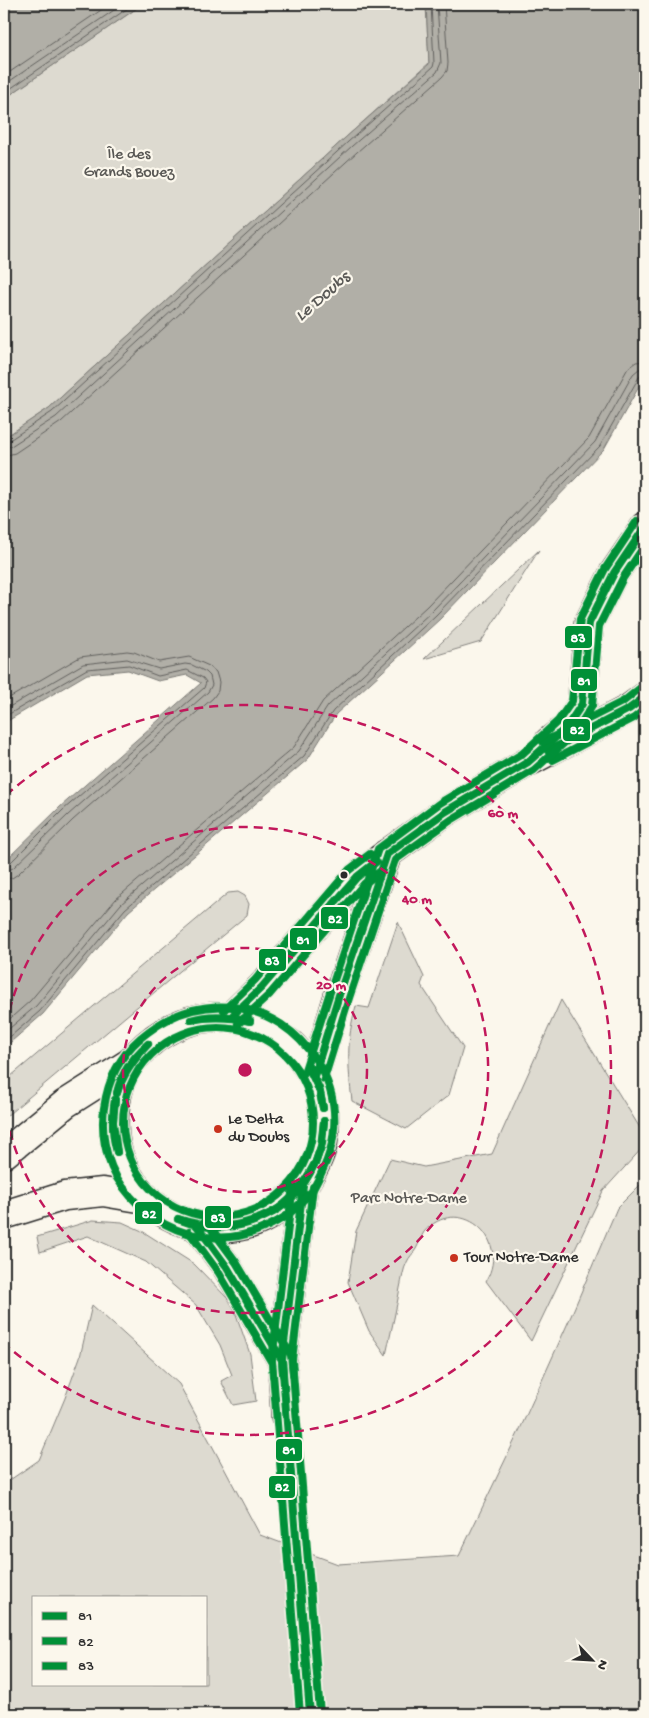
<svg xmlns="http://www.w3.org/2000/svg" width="649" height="1718" font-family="'Gochi Hand',sans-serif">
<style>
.green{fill:#dddad0;stroke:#84827e;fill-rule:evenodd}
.water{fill:#b1afa7;stroke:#7b7a75}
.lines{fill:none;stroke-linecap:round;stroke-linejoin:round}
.shore{stroke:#61605d;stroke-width:1}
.secondary-tunnel{stroke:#d1cec5;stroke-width:28;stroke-dasharray:28 14;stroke-linecap:butt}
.secondary-casing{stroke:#2b2b2b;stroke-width:31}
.secondary{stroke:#fbf7ec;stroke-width:28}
.bus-1-casing{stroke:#fbf7ec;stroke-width:11}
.bus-2-casing{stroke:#fbf7ec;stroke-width:11}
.bus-3-casing{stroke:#fbf7ec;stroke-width:11}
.bus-1{stroke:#009037;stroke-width:8}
.bus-2{stroke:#009037;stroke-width:8}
.bus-3{stroke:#009037;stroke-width:8}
.ring{fill:none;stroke:#c2185b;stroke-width:2.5;stroke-dasharray:9 6}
.bus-dot{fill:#2b2b2b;stroke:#fbf7ec;stroke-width:2}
.poi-dot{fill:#c8321e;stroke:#fbf7ec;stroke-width:2}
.labels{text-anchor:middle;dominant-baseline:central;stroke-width:4.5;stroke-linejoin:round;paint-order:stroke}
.park-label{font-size:16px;fill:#585754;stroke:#fbf7ec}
.poi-label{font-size:16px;fill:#2b2b2b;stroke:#fbf7ec;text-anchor:start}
.water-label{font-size:18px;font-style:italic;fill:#5a5956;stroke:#fbf7ec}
.centre{fill:#c2185b;stroke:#fbf7ec;stroke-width:2.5}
.ring-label{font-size:15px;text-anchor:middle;font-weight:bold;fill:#c2185b;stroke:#fbf7ec;stroke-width:4.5;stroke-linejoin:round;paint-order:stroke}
.line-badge{stroke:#fbf7ec;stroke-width:2}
.badge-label{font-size:14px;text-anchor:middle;font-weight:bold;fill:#fff}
</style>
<rect width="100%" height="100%" fill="#fbf7ec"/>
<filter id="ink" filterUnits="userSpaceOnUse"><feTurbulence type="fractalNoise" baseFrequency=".02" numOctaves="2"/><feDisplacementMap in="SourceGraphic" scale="10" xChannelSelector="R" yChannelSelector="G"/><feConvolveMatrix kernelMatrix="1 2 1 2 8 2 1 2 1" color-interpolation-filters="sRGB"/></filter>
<g filter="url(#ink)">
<g class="green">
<path d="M 143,4 L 426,4 L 429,63 L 345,138 L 49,408 L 4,438 L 4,99 Z"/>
<path d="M 539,550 L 481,642 L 424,659 Z"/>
<path d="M 238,892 L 245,896 L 249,904 L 247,915 L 4,1118 L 4,1082 L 228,893 Z"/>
<path d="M 398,922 L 424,977 L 421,985 L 463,1048 L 449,1095 L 406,1129 L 352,1101 C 348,1067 346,1040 356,1006 L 369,1008 Z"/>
<path d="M 561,1000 L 645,1136 L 645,1145 L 603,1191 L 531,1341 L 486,1281 C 512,1236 457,1194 424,1232 C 420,1238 419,1244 416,1249 C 413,1254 409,1257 407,1262 C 403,1269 402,1280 400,1288 C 396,1310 391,1332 386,1355 L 369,1331 L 348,1282 L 356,1231 L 390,1159 L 424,1167 L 492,1154 Z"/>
<path d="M 645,1180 L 645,1714 L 4,1714 L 4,1484 L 39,1460 L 65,1398 L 80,1357 L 92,1305 L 179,1384 L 260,1535 L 338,1564 L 459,1556 L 521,1427 L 571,1316 L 617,1208 ZM 34,1597 L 206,1597 L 206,1684 L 34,1684 Z"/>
<path d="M 93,1220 L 122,1222 L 142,1231 L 194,1264 L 232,1303 L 250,1354 L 256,1401 L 233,1405 L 221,1381 L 232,1375 L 220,1345 L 196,1305 L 146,1262 L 88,1236 L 40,1252 L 37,1237 Z"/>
</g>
<g class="water">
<path d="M 4,4 L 143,4 L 4,99 Z"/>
<path d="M 426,4 L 645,4 L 645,376 L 604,449 L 440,619 L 336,714 L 308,759 L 128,912 L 43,1014 L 4,1048 L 4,862 L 60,807 L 201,683 L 187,675 L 158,681 L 128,670 L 87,674 L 4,723 L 4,438 L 49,408 L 345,138 L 429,64 Z"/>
</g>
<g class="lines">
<g class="shore">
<path d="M 4,76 L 110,4"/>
<path d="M 4,85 L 123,4"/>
<path d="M 4,93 L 134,4"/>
<path d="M 4,442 L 8,441 L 52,412 L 348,142 L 433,67 L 434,63 L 431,4"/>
<path d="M 4,448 L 11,446 L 56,417 L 352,146 L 437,72 L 441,63 L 437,4"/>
<path d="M 4,456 L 15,453 L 61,422 L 357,152 L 442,77 L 447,71 L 448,63 L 444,4"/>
<path d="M 4,701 L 80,657 L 127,651 L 134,652 L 159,662 L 189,657 L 209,666 L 216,672 L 219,682 L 218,691 L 213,698 L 73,820 L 18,874 L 12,878 L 4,879"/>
<path d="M 4,710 L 83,664 L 127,659 L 159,669 L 185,664 L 192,665 L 206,672 L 210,676 L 212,685 L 208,692 L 68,815 L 13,868 L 4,872"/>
<path d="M 4,717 L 87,669 L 129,665 L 158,676 L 187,670 L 203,678 L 206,682 L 204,688 L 63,810 L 9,864 L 4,865"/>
<path d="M 4,1024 L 30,1001 L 116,899 L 294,747 L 323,701 L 427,606 L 589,438 L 628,368 L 636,362 L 645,361"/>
<path d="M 4,1033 L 36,1006 L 121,904 L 299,751 L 328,706 L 432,611 L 595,442 L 633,374 L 639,369 L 645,368"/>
<path d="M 4,1042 L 40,1011 L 125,909 L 304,756 L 333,711 L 436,615 L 600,446 L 639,377 L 645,375"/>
</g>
<path class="secondary-tunnel" d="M 286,1418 L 310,1714"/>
<defs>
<g id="secondary">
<path d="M 549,742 L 566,728 L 582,704 L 589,623 L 614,573 L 645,527"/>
<path d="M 231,1017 L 262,987 L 357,877 L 387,854 L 445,812 L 528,762 L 629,709 L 645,697"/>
<path d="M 314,1076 L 339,995 L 387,854"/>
<path d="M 4,1154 L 65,1104 L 131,1062"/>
<path d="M 4,1215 L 65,1196 L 103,1192 L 145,1199"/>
<path d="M 197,1226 L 227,1267 L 282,1360"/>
<path d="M 286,1418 L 282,1360 L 303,1186 C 311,1172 320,1158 323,1142 C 328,1114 321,1086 305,1063 C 301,1058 298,1052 294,1048 C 290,1043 284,1040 279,1036 C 231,1002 168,1015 132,1061 C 122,1074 117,1091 115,1106 C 102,1186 180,1248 255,1222 C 274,1215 289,1200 303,1186"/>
</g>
</defs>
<use href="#secondary" class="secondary-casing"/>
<use href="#secondary" class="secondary"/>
<defs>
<g id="bus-1">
<path d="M 548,751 L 629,709 L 645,697"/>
<path d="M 231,1017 L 262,987 L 357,877 L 376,862"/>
<path d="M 191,1020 C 211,1014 231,1016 250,1021"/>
<path d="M 191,1020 C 211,1016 230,1017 250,1021"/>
<path d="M 308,1066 L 319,1088 L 323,1108"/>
<path d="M 308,1066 L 320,1092 L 323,1108"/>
<path d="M 314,1076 L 339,995 L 387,854 L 445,812 L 528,762 L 566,728 L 582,704 L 589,623 L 614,573 L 645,527"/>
<path d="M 117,1093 C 121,1074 133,1057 148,1044"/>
<path d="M 117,1093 C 123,1074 134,1059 148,1044"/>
<path d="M 115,1100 L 113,1122 L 117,1152"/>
<path d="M 115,1100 C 112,1117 112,1136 117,1152"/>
<path d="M 315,1164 L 321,1146 L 324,1121"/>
<path d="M 315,1164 L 322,1144 L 324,1121"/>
<path d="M 303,1186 L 282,1360 L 310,1714"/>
<path d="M 273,1212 C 292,1201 304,1184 314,1165"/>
<path d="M 273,1212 C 292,1202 305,1184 314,1165"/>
<path d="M 178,1219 C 213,1230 240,1229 273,1212"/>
<path d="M 178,1219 C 210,1232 243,1230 273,1212"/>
<path d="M 197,1226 L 227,1267 L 282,1360 L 283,1375"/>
</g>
<g id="bus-2">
<path d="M 553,760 L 634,718 L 645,709"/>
<path d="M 238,1024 L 270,994 L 364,884 L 382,870"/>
<path d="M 324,1079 L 349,998 L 395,860 L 451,820 L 534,770 L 574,734 L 592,706 L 599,626 L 623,578 L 645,545"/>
<path d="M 293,1185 L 272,1360 L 300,1714"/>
<path d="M 310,1193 C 302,1201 295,1210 286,1216 C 229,1254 162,1240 123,1187 C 104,1162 99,1126 106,1097 C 112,1070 126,1048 148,1032 C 203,990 277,1000 316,1060 C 329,1080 336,1103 334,1128 C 333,1151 323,1171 312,1191"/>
<path d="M 189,1232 L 219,1273 L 272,1363 L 273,1376"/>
</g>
<g id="bus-3">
<path d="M 543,742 L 624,701 L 639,689"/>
<path d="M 224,1010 L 255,980 L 349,870 L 370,854"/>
<circle cx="218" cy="1122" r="95"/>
<path d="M 304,1073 L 330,992 L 378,849 L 440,803 L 522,754 L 558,721 L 572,701 L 580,619 L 605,569 L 637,521"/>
<path d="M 313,1187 L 292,1360 L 320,1713"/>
<path d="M 205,1220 L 236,1262 L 291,1355 L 293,1374"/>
</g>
</defs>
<use href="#bus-1" class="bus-1-casing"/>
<use href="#bus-2" class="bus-2-casing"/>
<use href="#bus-3" class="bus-3-casing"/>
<use href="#bus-1" class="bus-1"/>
<use href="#bus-2" class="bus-2"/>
<use href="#bus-3" class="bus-3"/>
</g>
</g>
<g class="ring">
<circle cx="245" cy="1070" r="122"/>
<path d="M4 1040A243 243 0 1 1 4 1100"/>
<path d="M6 795A365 365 0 1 1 6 1345"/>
</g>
<circle class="bus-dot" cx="344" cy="875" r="4.5"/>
<g class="poi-dot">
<circle cx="218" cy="1129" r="5"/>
<circle cx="454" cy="1258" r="5"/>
</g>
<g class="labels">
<g class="park-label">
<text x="129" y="155">Île des<tspan x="129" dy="18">Grands Bouez</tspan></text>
<text x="409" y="1199">Parc Notre-Dame</text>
</g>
<g class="poi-label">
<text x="228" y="1120">Le Delta<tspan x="228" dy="18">du Doubs</tspan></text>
<text x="464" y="1258">Tour Notre-Dame</text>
</g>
<g class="water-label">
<text transform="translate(323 297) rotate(-41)">Le Doubs</text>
</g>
</g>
<circle cx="245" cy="1070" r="8" class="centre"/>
<g class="ring-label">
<text x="503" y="817">60 m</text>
<text x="417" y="903">40 m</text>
<text x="331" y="989">20 m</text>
</g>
<g class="line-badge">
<rect x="564" y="625" width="29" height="24" rx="5" fill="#009037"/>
<rect x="570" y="668" width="28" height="24" rx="5" fill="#009037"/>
<rect x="562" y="718" width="29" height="24" rx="5" fill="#009037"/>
<rect x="320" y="906" width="29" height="24" rx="5" fill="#009037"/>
<rect x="289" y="927" width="29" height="24" rx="5" fill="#009037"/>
<rect x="258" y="948" width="29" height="24" rx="5" fill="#009037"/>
<rect x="134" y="1201" width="29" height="24" rx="5" fill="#009037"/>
<rect x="204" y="1205" width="28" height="24" rx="5" fill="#009037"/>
<rect x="275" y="1438" width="28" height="24" rx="5" fill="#009037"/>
<rect x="268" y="1475" width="28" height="24" rx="5" fill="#009037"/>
</g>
<g class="badge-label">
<text x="578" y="642">83</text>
<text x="584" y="685">81</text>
<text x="577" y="734">82</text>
<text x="335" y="923">82</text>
<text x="303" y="944">81</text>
<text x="272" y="965">83</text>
<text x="149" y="1218">82</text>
<text x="218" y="1222">83</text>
<text x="289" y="1454">81</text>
<text x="282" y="1491">82</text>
</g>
<rect width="649" height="1718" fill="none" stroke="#fbf7ec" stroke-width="20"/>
<rect x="10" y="10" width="629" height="1698" fill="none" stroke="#2b2b2b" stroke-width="2" filter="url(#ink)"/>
<rect x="32" y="1596" width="175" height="90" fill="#fbf7ec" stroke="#a8a59f"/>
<rect x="42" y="1612" width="25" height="8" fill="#009037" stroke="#a8a59f"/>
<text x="78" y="1620" font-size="15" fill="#2b2b2b">81</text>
<rect x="42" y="1637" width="25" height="8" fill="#009037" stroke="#a8a59f"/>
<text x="78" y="1646" font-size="15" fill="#2b2b2b">82</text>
<rect x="42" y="1662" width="25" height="8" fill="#009037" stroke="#a8a59f"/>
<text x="78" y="1670" font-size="15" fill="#2b2b2b">83</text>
<g transform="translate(592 1660) rotate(115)" stroke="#fbf7ec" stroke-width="4" paint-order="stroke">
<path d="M0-4L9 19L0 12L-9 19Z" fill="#2b2b2b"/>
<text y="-8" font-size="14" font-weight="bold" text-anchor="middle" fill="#2b2b2b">N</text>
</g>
</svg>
